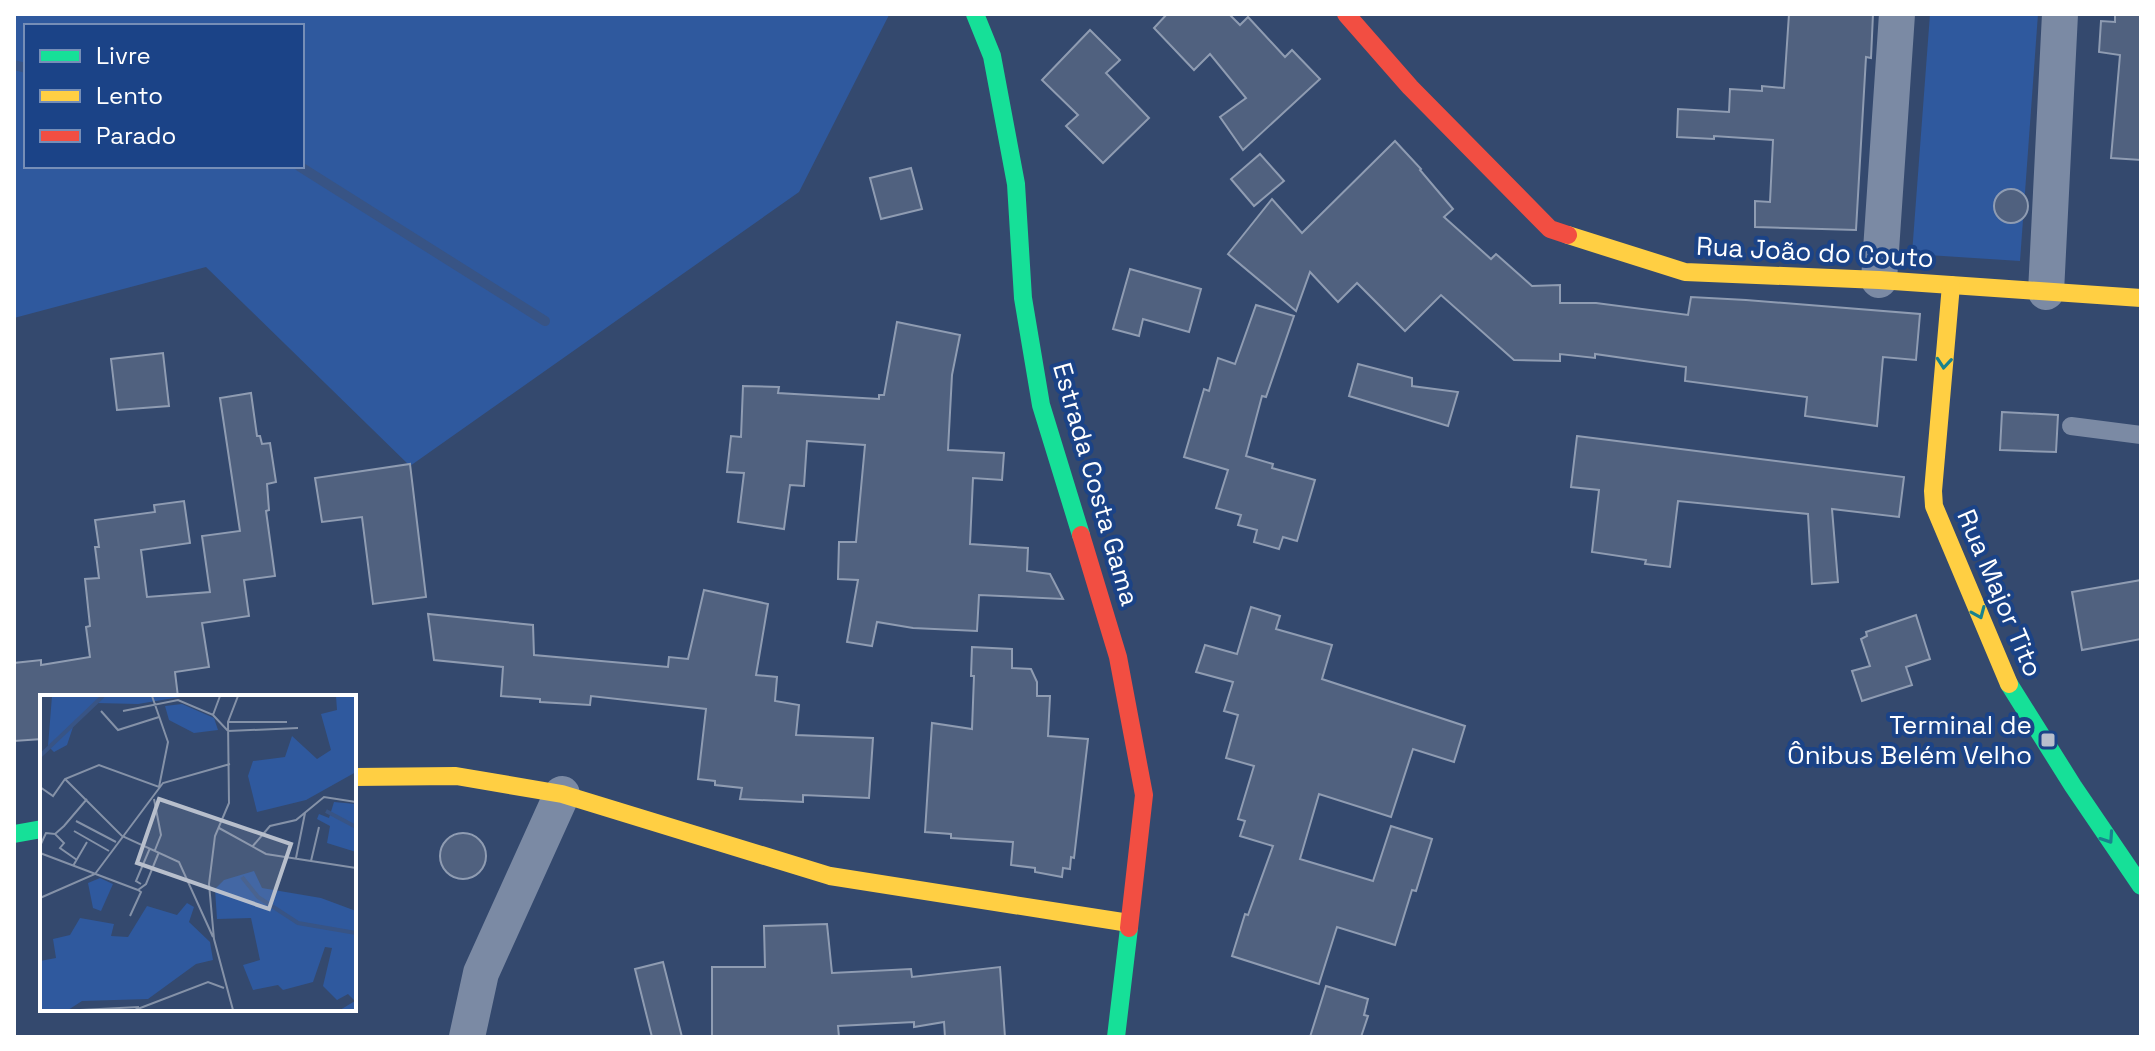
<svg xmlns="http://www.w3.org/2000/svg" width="2155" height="1051" font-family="'Space Grotesk',sans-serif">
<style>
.green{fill:#2f599e;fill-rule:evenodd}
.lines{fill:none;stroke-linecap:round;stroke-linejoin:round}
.stream{stroke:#385485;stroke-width:10}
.building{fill:#50617f;stroke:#8f9cb2;stroke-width:2}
.lane{stroke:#7b8aa4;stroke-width:18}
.street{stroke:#7b8aa4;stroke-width:36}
.fast{stroke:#16e098;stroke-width:18}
.slow{stroke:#ffcf43;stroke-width:18}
.jam{stroke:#f24e42;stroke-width:18}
.oneway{stroke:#19828e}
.poi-dot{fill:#b8bfcc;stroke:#1b4387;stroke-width:3}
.labels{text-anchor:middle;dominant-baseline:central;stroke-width:8;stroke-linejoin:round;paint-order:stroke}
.street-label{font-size:26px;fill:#fff;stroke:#1b4387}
.poi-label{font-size:26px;fill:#fff;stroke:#1b4387;text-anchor:end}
.inset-river{fill:none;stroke:#385485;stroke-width:4}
.inset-road{fill:none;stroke:#8592a8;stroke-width:2}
.view{fill:#b8bfcc;fill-opacity:0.15;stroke:#b8bfcc;stroke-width:4}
.inset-edge{fill:none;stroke:#fff;stroke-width:4}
</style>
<rect width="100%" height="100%" fill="#34496e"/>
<g class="green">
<path d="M 14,14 L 889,14 L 889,15 L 799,192 L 410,466 L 206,267 L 14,318 ZM 26,26 L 302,26 L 302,166 L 26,166 Z"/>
<path d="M 1930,14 L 2038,14 L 2020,261 L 1912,254 Z"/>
</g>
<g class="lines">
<g class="stream">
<path d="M 14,65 L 26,68"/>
<path d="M 299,166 L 545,321"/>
</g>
</g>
<g class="building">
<path d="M 1167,14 L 1229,14 L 1240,25 L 1248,17 L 1285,57 L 1292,50 L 1320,79 L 1243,150 L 1220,117 L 1246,98 L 1210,54 L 1194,70 L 1154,28 Z"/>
<path d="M 1789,14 L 1873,14 L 1871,58 L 1866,57 L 1856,230 L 1755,227 L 1755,201 L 1770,202 L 1773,140 L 1714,136 L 1714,139 L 1677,137 L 1678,109 L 1729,112 L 1730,89 L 1762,91 L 1762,86 L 1784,88 Z"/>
<path d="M 2115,14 L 2141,14 L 2141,160 L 2111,158 L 2120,55 L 2099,52 L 2101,21 L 2115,22 Z"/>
<path d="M 1090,30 L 1120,60 L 1106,73 L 1149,118 L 1103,163 L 1066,126 L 1078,115 L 1042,80 Z"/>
<path d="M 1395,141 L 1421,169 L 1420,170 L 1453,209 L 1444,217 L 1491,259 L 1496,254 L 1532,286 L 1560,285 L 1560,303 L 1596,303 L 1688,315 L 1691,297 L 1746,300 L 1920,314 L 1916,360 L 1883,357 L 1877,426 L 1805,416 L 1807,397 L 1685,381 L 1686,367 L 1595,354 L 1595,358 L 1560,354 L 1560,361 L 1514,360 L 1441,295 L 1405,331 L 1357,283 L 1338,302 L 1310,272 L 1296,311 L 1228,254 L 1272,199 L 1302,233 Z"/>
<path d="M 1260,154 L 1284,181 L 1254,206 L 1231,179 Z"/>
<path d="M 911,168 L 922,209 L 881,219 L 870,178 Z"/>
<circle cx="2011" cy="206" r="17"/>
<path d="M 1130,269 L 1201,289 L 1189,332 L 1143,319 L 1139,336 L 1113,329 Z"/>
<path d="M 1256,305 L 1294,316 L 1266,397 L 1262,396 L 1246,456 L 1273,464 L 1272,468 L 1315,480 L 1297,541 L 1283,537 L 1279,549 L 1254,542 L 1257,530 L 1238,525 L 1241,515 L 1216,508 L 1228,470 L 1184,457 L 1204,389 L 1209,391 L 1218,358 L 1235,364 Z"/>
<path d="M 897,322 L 960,335 L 952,375 L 948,450 L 1004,453 L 1002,480 L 973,478 L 970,544 L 1028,548 L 1027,571 L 1050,574 L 1063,599 L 979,595 L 977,631 L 913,628 L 877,622 L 872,646 L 847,642 L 858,580 L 838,579 L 839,542 L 856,542 L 865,445 L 807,441 L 804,486 L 790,485 L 784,529 L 738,522 L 744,473 L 727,472 L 731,436 L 741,437 L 743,386 L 779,387 L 778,393 L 879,399 L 879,395 L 884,395 Z"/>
<path d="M 163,353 L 169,406 L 117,410 L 111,359 Z"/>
<path d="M 1358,364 L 1412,378 L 1412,386 L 1458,392 L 1448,426 L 1349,396 Z"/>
<path d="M 251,393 L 257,436 L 260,436 L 262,444 L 270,443 L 276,482 L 267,484 L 269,510 L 266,511 L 275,576 L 244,580 L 249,616 L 202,623 L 209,667 L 175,672 L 178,697 L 42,697 L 42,739 L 14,741 L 14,663 L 41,660 L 41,665 L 90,657 L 86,627 L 90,626 L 85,579 L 99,578 L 95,547 L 99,547 L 95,520 L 155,512 L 154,505 L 184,501 L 190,543 L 141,550 L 147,597 L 210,592 L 202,536 L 240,531 L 220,398 Z"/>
<path d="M 2002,412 L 2058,415 L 2056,452 L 2000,450 Z"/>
<path d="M 1577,436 L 1904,477 L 1899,517 L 1832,509 L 1838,582 L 1812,584 L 1808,514 L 1678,501 L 1670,567 L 1645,564 L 1646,560 L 1592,552 L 1599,490 L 1571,487 Z"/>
<path d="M 410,464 L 426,597 L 373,604 L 362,517 L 322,522 L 315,478 Z"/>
<path d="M 2141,580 L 2141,639 L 2082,650 L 2072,592 Z"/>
<path d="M 704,590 L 768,604 L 756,675 L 777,677 L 775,701 L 799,705 L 796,735 L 873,738 L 869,798 L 803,795 L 803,802 L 740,799 L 742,788 L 715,785 L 715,781 L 698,779 L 706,709 L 591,696 L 590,705 L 540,702 L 540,699 L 501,696 L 503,667 L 434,660 L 428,614 L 533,625 L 534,655 L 668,667 L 669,657 L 688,659 Z"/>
<path d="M 1251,607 L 1280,616 L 1276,629 L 1332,645 L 1322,679 L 1465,726 L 1454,762 L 1413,749 L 1391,817 L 1319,794 L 1300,859 L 1373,881 L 1391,826 L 1432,839 L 1416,891 L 1412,890 L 1395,945 L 1337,927 L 1319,984 L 1232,956 L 1245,914 L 1248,915 L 1273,846 L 1240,836 L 1245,821 L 1238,819 L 1254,766 L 1226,758 L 1238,715 L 1224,711 L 1233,682 L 1196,672 L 1205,645 L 1237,654 Z"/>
<path d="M 1916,615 L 1930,659 L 1906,667 L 1912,685 L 1862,701 L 1852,671 L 1870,666 L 1861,639 L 1867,636 L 1866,632 Z"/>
<path d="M 972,647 L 1012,649 L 1012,668 L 1031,669 L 1037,682 L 1037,696 L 1050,696 L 1048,736 L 1088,739 L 1074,858 L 1071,857 L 1070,869 L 1063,868 L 1062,877 L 1035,872 L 1035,868 L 1011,865 L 1013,842 L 951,838 L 951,834 L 925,832 L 932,723 L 972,729 L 974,676 L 971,676 Z"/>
<circle cx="463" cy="856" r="23"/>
<path d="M 827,924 L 832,973 L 911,969 L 912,977 L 1000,967 L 1005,1037 L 945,1037 L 944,1022 L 914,1027 L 914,1022 L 838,1026 L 839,1037 L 712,1037 L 712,967 L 765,967 L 764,926 Z"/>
<path d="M 663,962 L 682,1037 L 652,1037 L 635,969 Z"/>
<path d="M 1326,986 L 1368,999 L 1364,1015 L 1368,1016 L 1361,1037 L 1310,1037 Z"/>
</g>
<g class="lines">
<path class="lane" d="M 2071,426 L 2141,435"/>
<g class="street">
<path d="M 1879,280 L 1897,14"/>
<path d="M 2046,292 L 2060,14"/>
<path d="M 467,1037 L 481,973 L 562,794"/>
</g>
<g class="fast">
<path d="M 975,14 L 992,56 L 1016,184 L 1023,298 L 1041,405 L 1081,535"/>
<path d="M 2009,684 L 2073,786 L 2141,886"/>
<path d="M 14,834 L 42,829"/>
<path d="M 1116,1037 L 1129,928"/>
</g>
<g class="slow">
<path d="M 1568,235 L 1685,272 L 1879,280 L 2141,298"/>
<path d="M 1951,285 L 1933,491 L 1934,506 L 2009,684"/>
<path d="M 354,777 L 456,776 L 562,794 L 830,876 L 1129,923"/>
</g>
<g class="jam">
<path d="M 1346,14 L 1410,87 L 1550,229 L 1568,235"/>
<path d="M 1081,535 L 1118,657 L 1144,795 L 1129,928"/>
</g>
</g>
<defs><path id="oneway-chevron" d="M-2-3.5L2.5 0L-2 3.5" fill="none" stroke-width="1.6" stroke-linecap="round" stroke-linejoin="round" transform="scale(2)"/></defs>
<g class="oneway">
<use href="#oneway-chevron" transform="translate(1944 363) rotate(95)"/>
<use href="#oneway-chevron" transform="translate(1979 613) rotate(67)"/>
<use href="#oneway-chevron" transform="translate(2108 838) rotate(56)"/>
</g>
<rect class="poi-dot" x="2040" y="732" width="16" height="16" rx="4"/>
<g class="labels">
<g class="street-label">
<text transform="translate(1815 252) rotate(3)">Rua João do Couto</text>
<text transform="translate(1096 484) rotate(74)">Estrada Costa Gama</text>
<text transform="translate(2000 593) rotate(67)">Rua Major Tito</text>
</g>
<g class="poi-label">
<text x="2032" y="725">Terminal de<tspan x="2032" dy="30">Ônibus Belém Velho</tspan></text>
</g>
</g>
<g transform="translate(40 695)">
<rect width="316" height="316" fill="#34496e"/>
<path d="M 12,1 L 146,1 L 98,9 L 56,8 L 34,29 L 27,50 L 14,57 L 8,51 ZM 296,1 L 316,1 L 316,77 L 266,105 L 217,117 L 208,81 L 213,66 L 245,62 L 252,41 L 277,64 L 291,55 L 281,19 L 297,15 ZM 142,9 L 174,23 L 178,35 L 154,38 L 129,25 L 125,11 ZM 294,107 L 316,109 L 316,157 L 287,148 L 290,131 L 277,124 L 279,119 L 289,123 ZM 214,176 L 222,193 L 281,203 L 316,216 L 316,315 L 300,315 L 315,306 L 308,299 L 297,305 L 283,291 L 292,253 L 285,252 L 273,287 L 243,295 L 238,290 L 213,295 L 203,270 L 220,265 L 211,223 L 177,224 L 175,194 L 184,185 ZM 60,183 L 73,189 L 61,216 L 53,213 L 48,188 ZM 147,208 L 154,212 L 149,227 L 170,247 L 173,265 L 156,269 L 108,304 L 42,306 L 28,315 L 0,315 L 0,266 L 16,263 L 13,244 L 30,240 L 40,223 L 74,229 L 71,241 L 88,242 L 107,211 L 137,220 Z" fill="#2f599e"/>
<path class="inset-river" d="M 0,61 L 63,1M 286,116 L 316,132M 202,182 L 218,202 L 258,228 L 316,238"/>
<path class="inset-road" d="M 61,16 L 78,35 L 119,22M 83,16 L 138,5 L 173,20 L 180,1M 173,20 L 188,36 L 258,33M 188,27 L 247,27M 25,84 L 82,141 L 139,167 L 173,242M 0,92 L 13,101 L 25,84 L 59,70 L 119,92 L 128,47 L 112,1M 114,104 L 121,140 L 115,155M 36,126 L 76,147M 179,133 L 226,159 L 316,173M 34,136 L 69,156M 15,139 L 24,148 L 20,153 L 37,165M 0,151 L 6,138 L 15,139 L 24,131 L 47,104M 212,152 L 230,131 L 256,125 L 284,102 L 316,107M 0,158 L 98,195M 256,163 L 265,118M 271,166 L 279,132M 33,171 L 47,147M 101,189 L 96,186 L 110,153M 98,195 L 106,189 L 119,157M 0,203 L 55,179 L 123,88 L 190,69M 90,221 L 101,197 L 98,195M 40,315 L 99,312M 95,315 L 168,287 L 184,293M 193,315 L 174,244 L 169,189 L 175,141 L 189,108 L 188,27 L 198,1"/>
<path class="view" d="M 119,104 L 251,149 L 229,214 L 97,168 Z"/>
<rect width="316" height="316" class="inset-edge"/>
</g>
<rect width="2155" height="1051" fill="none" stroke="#ffffff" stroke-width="32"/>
<rect x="24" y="24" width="280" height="144" fill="#1b4387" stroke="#768eb7" stroke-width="2"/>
<rect x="40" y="50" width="40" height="12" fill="#16e098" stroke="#768eb7" stroke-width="2"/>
<text x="96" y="64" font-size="24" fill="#ffffff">Livre</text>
<rect x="40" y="90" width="40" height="12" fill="#ffcf43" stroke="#768eb7" stroke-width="2"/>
<text x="96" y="104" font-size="24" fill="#ffffff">Lento</text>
<rect x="40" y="130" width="40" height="12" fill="#f24e42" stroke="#768eb7" stroke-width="2"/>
<text x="96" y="144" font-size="24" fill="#ffffff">Parado</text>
</svg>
